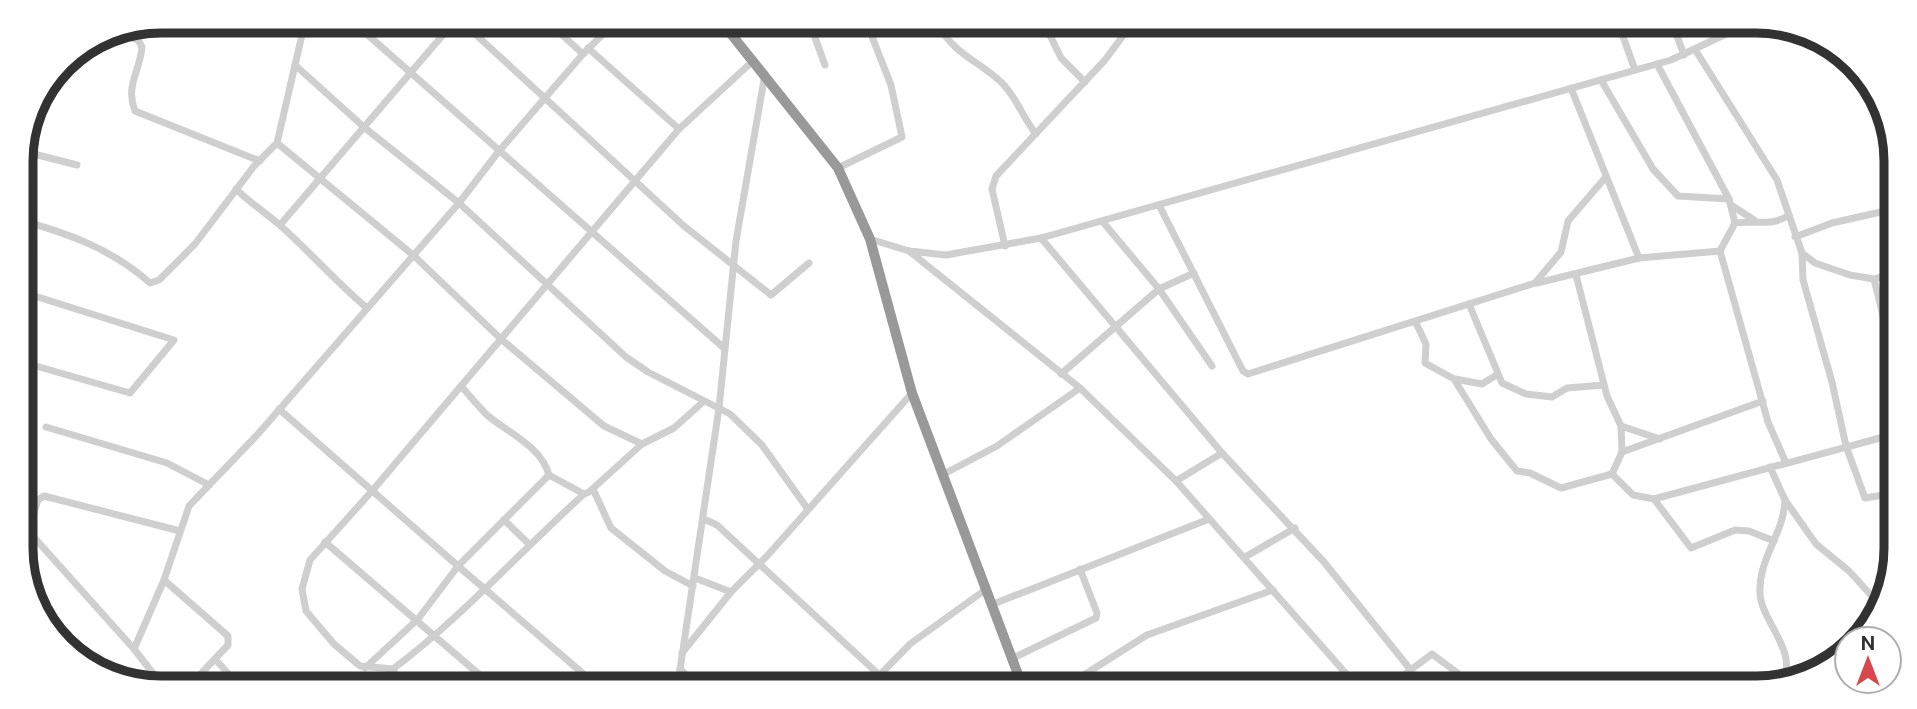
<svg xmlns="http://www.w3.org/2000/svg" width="1917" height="709" font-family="'Public Sans',sans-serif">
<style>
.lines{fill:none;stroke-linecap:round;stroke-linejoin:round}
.minor{stroke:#cfcfcf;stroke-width:7}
.highway{stroke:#999;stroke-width:10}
.rim{fill:none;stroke:#323232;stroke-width:9}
</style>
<rect width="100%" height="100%" fill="#fff"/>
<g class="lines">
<g class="minor">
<path d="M 353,22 L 724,348"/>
<path d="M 462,22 L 684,226 L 771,295 L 809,263"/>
<path d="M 549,23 L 583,54"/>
<path d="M 810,24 L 825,65"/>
<path d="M 937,24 C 957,57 978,60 1002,83 C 1017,98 1023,118 1036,134"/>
<path d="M 1045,25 L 1061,58 L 1085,82"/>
<path d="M 1620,28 L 1635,70"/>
<path d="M 1674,28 L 1684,55"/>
<path d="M 111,31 L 138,40 L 142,47 C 140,71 125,86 135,111 L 260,161"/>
<path d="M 588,48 L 679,129"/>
<path d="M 1696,51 L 1777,180 L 1802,253 L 1815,263 L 1850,275 L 1874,279 L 1893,273"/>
<path d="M 1657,64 L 1729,199 L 1735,223"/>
<path d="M 295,65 L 365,128 L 459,203 L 626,357 L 648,372 L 730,414 L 762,445 L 807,508"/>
<path d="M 1601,80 L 1653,169 L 1678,196 L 1729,199"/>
<path d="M 1571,88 L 1639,258"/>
<path d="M 277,143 L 413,255 L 501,339 L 604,426 L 642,444"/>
<path d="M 22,151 L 77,165"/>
<path d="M 838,168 L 902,137 L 891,85 L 867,24"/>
<path d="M 236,189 C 251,204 268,214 283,228 C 312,254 337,283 367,308"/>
<path d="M 1159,205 L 1243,371 L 1248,374 L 1535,283 L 1561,252 L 1568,221 L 1605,178"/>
<path d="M 1731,205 L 1754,220"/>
<path d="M 22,221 C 69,233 113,250 150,283 L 159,280 L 195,244 L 254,166 L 277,143 L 305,22"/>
<path d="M 1103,222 L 1159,289 L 1212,366"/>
<path d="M 280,225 L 454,22"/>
<path d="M 1795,237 L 1832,223 L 1894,209"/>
<path d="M 1041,238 L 1222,453 L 1324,562 L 1410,669"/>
<path d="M 870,239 L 909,251 L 946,255 L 1041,238 L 1671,60 L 1739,28"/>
<path d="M 1005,246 L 992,189 L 996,176 L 1105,60 L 1131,25"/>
<path d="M 909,251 L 1080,388 L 1176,481 L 1357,686"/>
<path d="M 1720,251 L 1768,422 L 1786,463"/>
<path d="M 1802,253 L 1803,280 L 1832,382 L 1846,446 L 1865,498 L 1890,494"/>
<path d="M 1874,279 L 1892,353"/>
<path d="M 1537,283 L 1639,258 L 1720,251 L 1735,223 C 1755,220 1772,227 1789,215"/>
<path d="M 22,292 L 174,340 L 130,393 L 22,362"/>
<path d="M 1469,304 L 1502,383 L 1526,394 L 1552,397 L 1567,388 L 1604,385"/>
<path d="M 1416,323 L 1426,344 L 1425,363 L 1454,379 L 1491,439 L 1517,471 L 1530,473 L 1561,488 L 1612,474 L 1622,452 L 1621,426 L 1607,396 L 1576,275"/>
<path d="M 1061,374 L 1159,289 L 1194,273"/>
<path d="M 1455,379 L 1482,384 L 1498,374"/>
<path d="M 461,386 C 470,396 478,406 487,415 C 508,433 541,446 549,475"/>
<path d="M 279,409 L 458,566 L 549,475 L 584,494 L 589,492 L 642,444 L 674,428 L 703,402"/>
<path d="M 1621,426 L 1660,439"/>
<path d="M 46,427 L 167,463 L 209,485"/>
<path d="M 1622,452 L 1763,401"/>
<path d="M 1770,467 L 1785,500 L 1816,544 L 1849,571 L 1880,605"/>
<path d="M 1612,474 L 1633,495 L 1654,499"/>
<path d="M 942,475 L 997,446 L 1080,388"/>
<path d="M 1176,481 L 1222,453"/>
<path d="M 593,489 L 611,528 L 665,571 L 693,586"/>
<path d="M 704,519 L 717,525 L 889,684"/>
<path d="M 504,520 L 529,544"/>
<path d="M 23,525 L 134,649"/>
<path d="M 1774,541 L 1749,531 L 1735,530 L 1691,548 L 1654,499 L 1891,435"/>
<path d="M 325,542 L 488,682"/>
<path d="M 23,547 L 38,500 L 44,496 L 180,531"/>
<path d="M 1245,557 L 1295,528"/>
<path d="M 695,578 L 731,592"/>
<path d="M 164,580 L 228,636 L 228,645 L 194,681"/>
<path d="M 991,605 L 1209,519"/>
<path d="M 682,653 L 731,592 L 767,556 L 912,393"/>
<path d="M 215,659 L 235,681"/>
<path d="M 1011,659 L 1096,618 L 1097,613 L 1080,569"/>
<path d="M 365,668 L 418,619 L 458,566 L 594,683"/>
<path d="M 393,669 C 462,617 520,552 584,494"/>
<path d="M 680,669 L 695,683"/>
<path d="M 159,681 L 134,649 L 164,580 L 189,506 L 258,434 L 459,203 L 499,151 L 583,54 L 614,23"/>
<path d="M 1783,681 C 1798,651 1762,622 1760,594 C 1758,558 1784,534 1785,500"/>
<path d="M 398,682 L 393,669 L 360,666 L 334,644 L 306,611 L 302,589 L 310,560 L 372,491 L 679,129 L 754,60"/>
<path d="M 678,683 L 719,408 L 736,241 L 765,74"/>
<path d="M 871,684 L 910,644 L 985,590"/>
<path d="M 1068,685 L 1147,635 L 1273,590"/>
<path d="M 1389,686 L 1432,654 L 1475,686"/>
</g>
<path class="highway" d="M 723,24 L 838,168 L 870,239 L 912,393 L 1022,685"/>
</g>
<path d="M0 0H1917V709H0ZM161 33H1756A128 128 0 0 1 1884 161V548A128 128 0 0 1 1756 676H161A128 128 0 0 1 33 548V161A128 128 0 0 1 161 33Z" fill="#fff" fill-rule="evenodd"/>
<path class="rim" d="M161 33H1756A128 128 0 0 1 1884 161V548A128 128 0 0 1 1756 676H161A128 128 0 0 1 33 548V161A128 128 0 0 1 161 33Z"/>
<g transform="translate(1868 660)"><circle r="33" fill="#ffffff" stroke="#adadad" stroke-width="2"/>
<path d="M0-5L12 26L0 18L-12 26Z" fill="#d6474e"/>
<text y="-10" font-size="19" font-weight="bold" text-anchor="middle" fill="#323232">N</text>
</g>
</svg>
